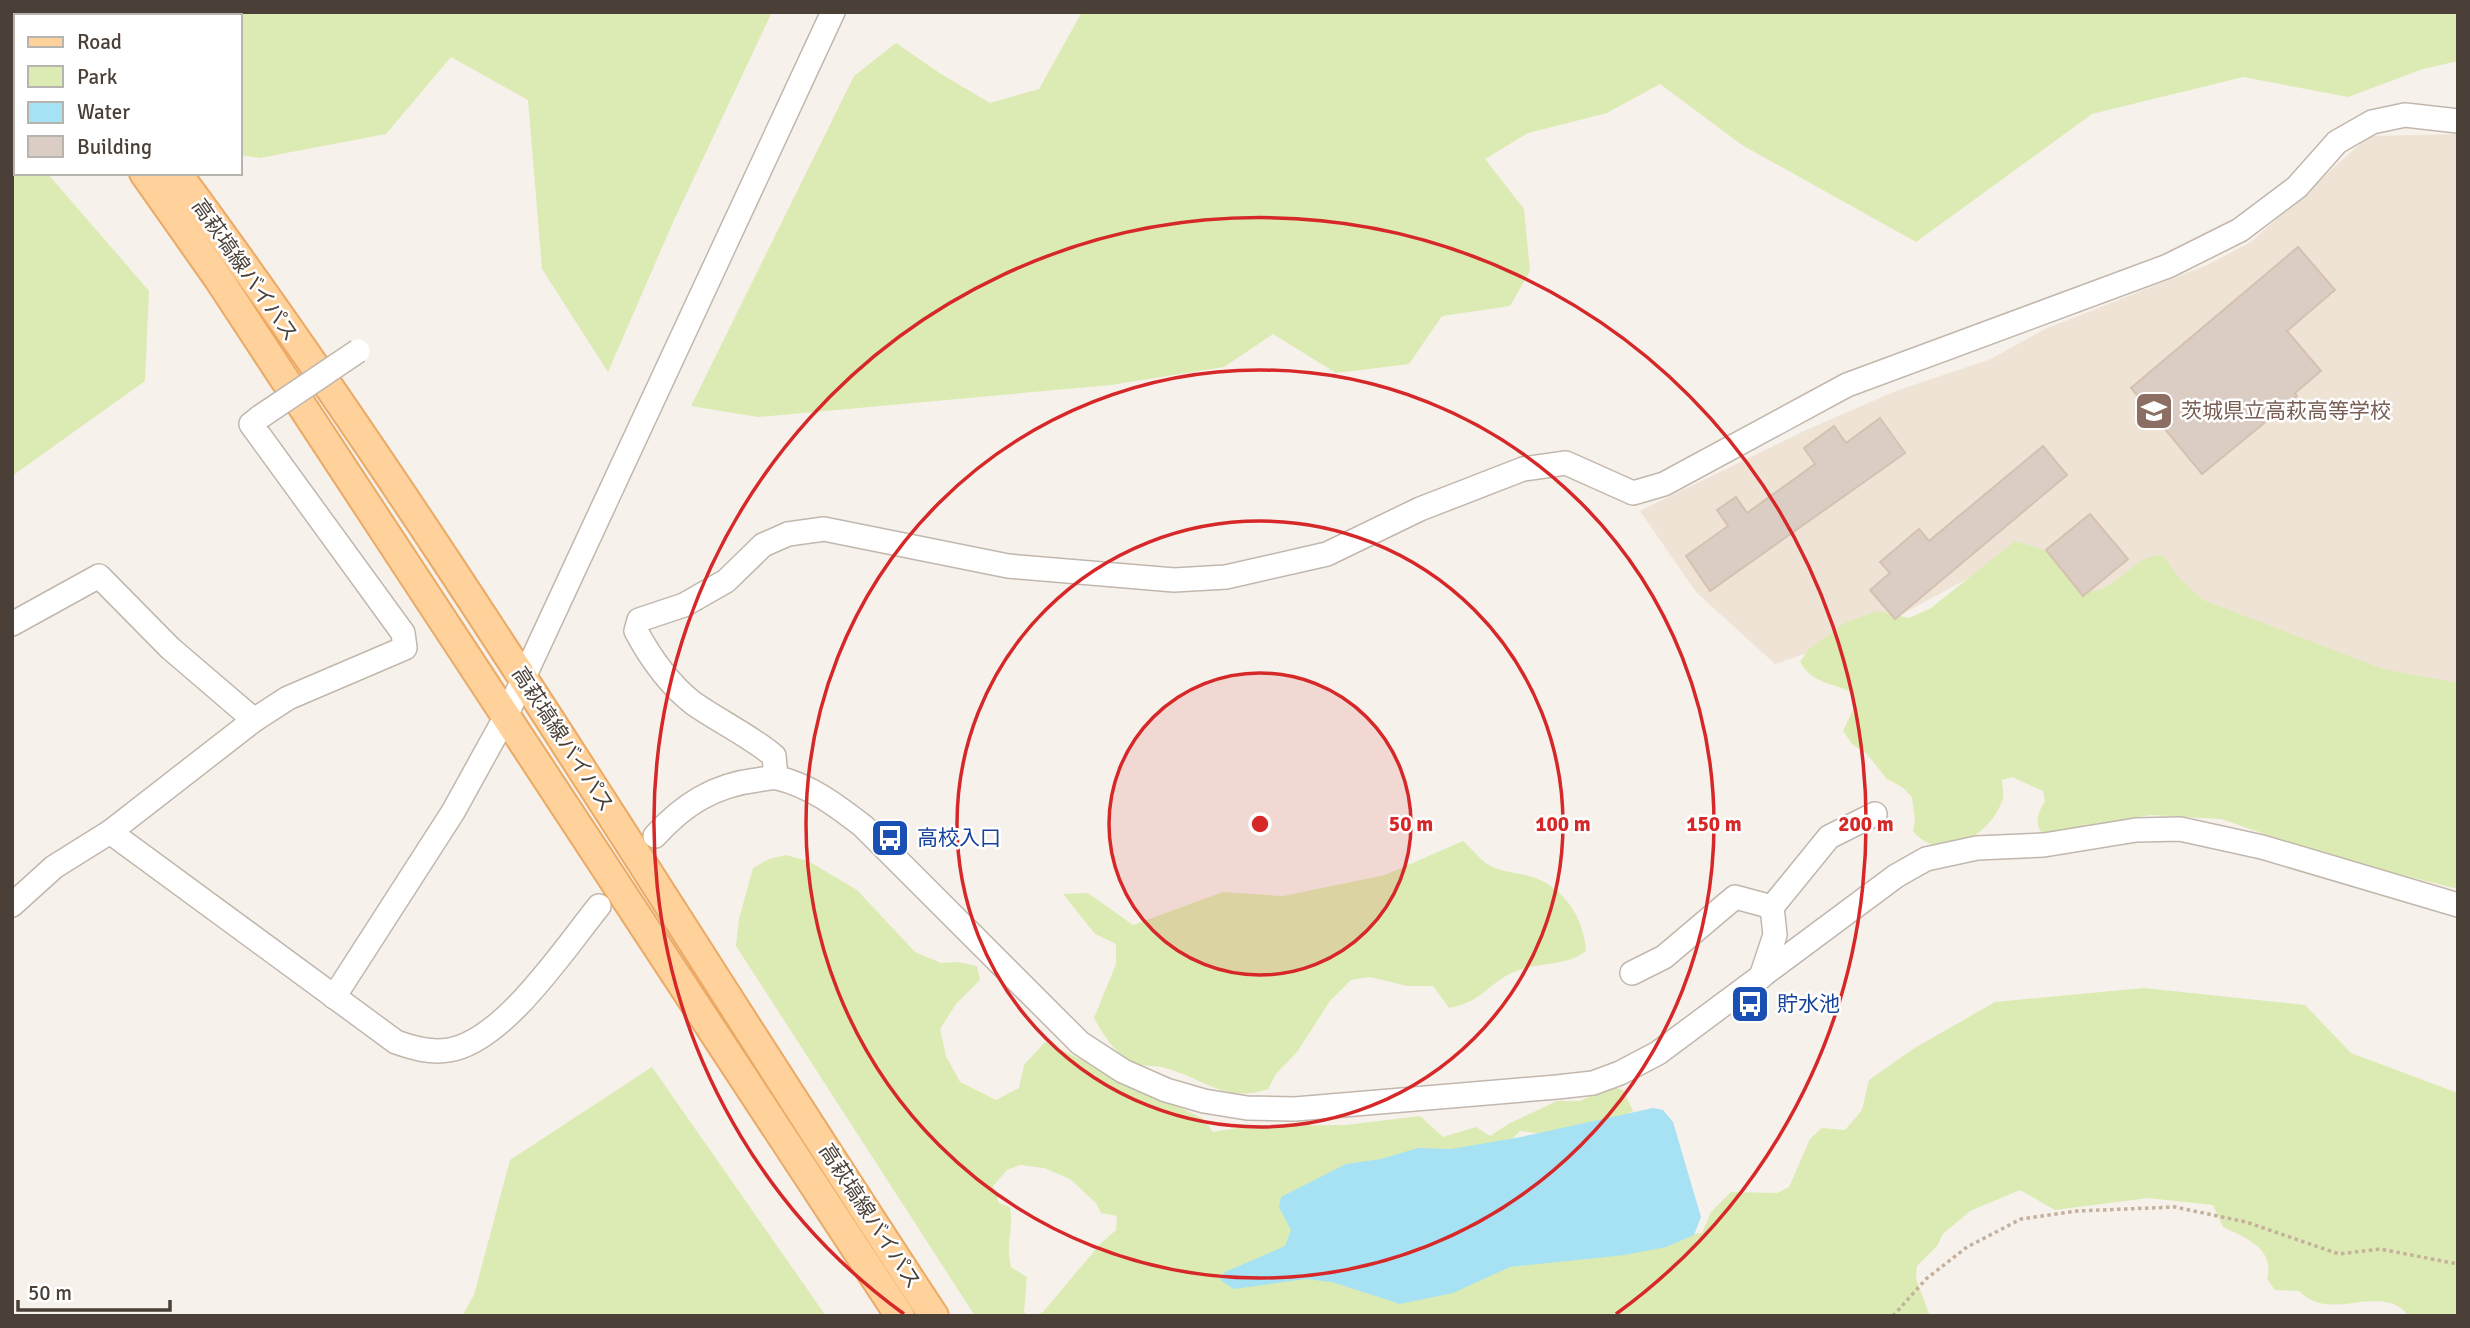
<svg xmlns="http://www.w3.org/2000/svg" width="2470" height="1328" font-family="Signika,'Noto Sans JP',sans-serif">
<style>
.education{fill:#efe3d5}
.green{fill:#dcebb3}
.water{fill:#a6e2f4}
.building{fill:#dbcdc3;stroke:#d4c1b2;stroke-width:2}
.lines{fill:none;stroke-linecap:round;stroke-linejoin:round}
.minor-casing{stroke:#c2b7ad;stroke-width:26}
.major-casing{stroke:#eaaa65;stroke-width:32}
.path{stroke:#c5b09d;stroke-width:3.5;stroke-dasharray:3.5 3.5;stroke-linecap:butt}
.minor{stroke:#fff;stroke-width:23}
.major{stroke:#ffd19b;stroke-width:28}
.minor-bridge-casing{stroke:#c2b7ad;stroke-width:26;stroke-linecap:butt}
.minor-bridge{stroke:#fff;stroke-width:23}
.ring{fill:none;stroke:#d62828;stroke-width:3.5}
.labels{text-anchor:middle;dominant-baseline:central;stroke-width:5;stroke-linejoin:round;paint-order:stroke}
.street-label{font-size:21px;fill:#4b4038;stroke:#fff}
.education-label{font-size:21px;fill:#785e54;stroke:#fff;text-anchor:start}
.transit-label{font-size:21px;fill:#164399;stroke:#fff;text-anchor:start}
.centre{fill:#d62828;stroke:#fff;stroke-width:3.5}
.ring-label{font-size:21px;text-anchor:middle;font-weight:bold;fill:#d62828;stroke:#fff;stroke-width:5;stroke-linejoin:round;paint-order:stroke}
</style>
<rect width="100%" height="100%" fill="#f6f1eb"/>
<path class="education" d="M 2458,134 L 2458,700 L 2284,658 L 2169,575 L 2070,596 L 1976,574 L 1869,632 L 1775,664 L 1696,592 L 1640,511 L 1804,431 L 1896,391 L 1991,359 L 2045,329 L 2207,265 L 2251,242 L 2369,136 Z"/>
<g class="green">
<path d="M 77,12 L 772,12 L 674,220 L 608,372 L 542,269 L 528,100 L 451,57 L 386,134 L 260,158 L 240,155 L 240,16 L 79,16 Z"/>
<path d="M 1082,12 L 2458,12 L 2458,61 L 2423,69 L 2348,97 L 2243,77 L 2092,114 L 1916,242 L 1742,145 L 1660,84 L 1607,113 L 1528,133 L 1485,159 L 1524,209 L 1530,271 L 1510,306 L 1442,316 L 1409,364 L 1336,373 L 1273,334 L 1224,367 L 1111,385 L 758,417 L 691,406 L 854,76 L 896,43 L 941,74 L 990,103 L 1039,89 Z"/>
<path d="M 12,132 L 16,136 L 16,173 L 47,173 L 149,291 L 145,381 L 12,476 Z"/>
<path d="M 2015,541 L 2054,553 L 2092,591 C 2119,589 2134,554 2163,555 L 2179,578 L 2203,600 L 2383,669 L 2458,683 L 2458,889 L 2338,859 L 2221,819 L 2151,815 L 2103,823 L 2078,834 L 2044,837 C 2034,824 2037,814 2045,801 L 2043,791 L 2012,777 L 2002,780 C 2002,787 2005,795 2002,801 C 1990,836 1940,865 1913,831 L 1915,821 L 1912,797 L 1902,787 L 1887,779 L 1867,754 L 1853,745 L 1843,731 L 1856,703 L 1851,692 C 1830,682 1813,684 1800,662 L 1809,649 L 1846,622 L 1877,611 L 1909,618 L 1931,608 Z"/>
<path d="M 1463,841 C 1471,848 1479,858 1487,864 C 1504,874 1523,872 1540,880 C 1568,893 1584,921 1586,951 C 1567,966 1543,962 1519,970 C 1488,981 1486,1001 1449,1008 L 1433,986 L 1407,986 L 1370,977 L 1351,980 L 1330,1001 L 1297,1052 L 1276,1074 L 1268,1089 C 1226,1104 1203,1078 1165,1068 C 1156,1065 1146,1067 1137,1064 C 1116,1056 1104,1036 1094,1018 L 1116,964 L 1116,944 L 1095,934 L 1063,894 L 1088,893 L 1133,925 L 1223,892 L 1283,896 L 1385,875 Z"/>
<path d="M 786,855 L 808,861 L 857,890 L 915,952 L 941,963 L 957,962 L 977,966 L 980,980 L 956,1004 L 940,1029 L 946,1056 L 960,1082 L 996,1100 L 1019,1088 L 1024,1065 L 1045,1042 L 1204,1119 L 1213,1132 L 1250,1126 L 1346,1125 L 1420,1116 L 1443,1137 L 1476,1127 L 1490,1136 L 1510,1123 L 1557,1101 L 1580,1101 L 1611,1086 L 1623,1090 L 1633,1111 L 1583,1138 L 1520,1131 L 1510,1141 L 1689,1234 L 1702,1233 L 1711,1212 L 1731,1192 L 1777,1193 L 1789,1187 L 1810,1139 L 1822,1128 L 1845,1130 L 1862,1110 L 1869,1080 L 1913,1049 L 1995,1002 L 2144,988 L 2305,1005 L 2351,1053 L 2458,1093 L 2458,1316 L 2409,1316 C 2379,1280 2333,1325 2299,1291 L 2275,1290 L 2267,1279 C 2275,1249 2247,1238 2223,1227 L 2213,1205 L 2148,1198 L 2055,1210 L 2020,1190 L 1970,1211 L 1943,1234 L 1937,1246 L 1917,1266 L 1916,1279 L 1930,1316 L 1033,1316 L 1043,1312 L 1101,1243 L 1116,1230 L 1117,1216 L 1101,1213 L 1096,1203 L 1070,1179 L 1044,1168 L 1020,1165 L 1007,1170 L 993,1186 L 999,1203 L 1010,1207 C 1014,1232 1005,1242 1011,1267 L 1027,1277 L 1024,1312 L 1029,1316 L 975,1316 L 736,946 L 739,919 L 753,868 L 769,859 Z"/>
<path d="M 652,1067 L 826,1316 L 462,1316 L 474,1295 L 510,1160 Z"/>
</g>
<path class="water" d="M 1653,1108 L 1663,1110 L 1673,1122 L 1701,1217 L 1694,1235 L 1666,1247 L 1625,1255 L 1510,1267 L 1453,1293 L 1400,1304 L 1332,1282 L 1306,1279 L 1234,1289 L 1220,1280 L 1225,1272 L 1285,1246 L 1291,1230 L 1279,1207 L 1281,1197 L 1346,1164 L 1381,1159 L 1418,1148 L 1451,1149 L 1521,1137 Z"/>
<g class="building">
<path d="M 2298,247 L 2335,290 L 2287,331 L 2321,371 L 2295,393 L 2297,396 L 2202,474 L 2131,388 Z"/>
<path d="M 1880,418 L 1905,453 L 1710,591 L 1686,556 L 1728,526 L 1717,510 L 1736,497 L 1747,513 L 1815,464 L 1804,448 L 1834,426 L 1846,443 Z"/>
<path d="M 2043,446 L 2067,475 L 1895,619 L 1870,590 L 1890,573 L 1880,562 L 1919,529 L 1929,541 Z"/>
<path d="M 2090,514 L 2128,559 L 2083,596 L 2046,550 Z"/>
</g>
<g class="lines">
<defs>
<g id="minor">
<path d="M 12,624 L 99,576 L 170,648 L 254,720"/>
<path d="M 776,777 L 774,756 C 749,735 720,722 693,703 C 670,685 650,657 636,631 L 639,620 L 684,605 L 726,581 L 763,545 L 788,534 L 824,529 L 1008,566 L 1174,580 L 1226,577 L 1327,554 L 1420,509 L 1523,469 L 1566,463 L 1633,493 L 1664,484 L 1847,385 L 2168,266 L 2240,230 L 2297,187 L 2337,142 L 2372,122 L 2405,115 L 2458,121"/>
<path d="M 110,832 L 254,720 L 288,698 L 405,648 L 403,633 L 251,424 L 260,417"/>
<path d="M 655,836 C 683,805 714,785 757,780 C 764,779 772,777 778,778 C 811,786 837,806 863,826 L 1080,1043 L 1123,1071 L 1166,1090 L 1204,1101 L 1247,1108 L 1295,1109 L 1557,1087 L 1593,1083 L 1620,1073 L 1658,1053 L 1896,876 L 1926,859 L 1977,848 L 2044,845 L 2136,830 L 2180,829 L 2262,847 L 2458,905"/>
<path d="M 12,905 L 54,867 L 110,832 L 396,1042 C 413,1048 430,1053 449,1050 C 504,1041 564,949 599,906"/>
<path d="M 1632,973 L 1664,957 L 1735,897 L 1772,907 L 1829,837 L 1875,814"/>
<path d="M 1761,977 L 1775,935 L 1772,907"/>
<path d="M 334,997 L 453,812 L 506,716 L 833,12"/>
</g>
<g id="major">
<path d="M 16,12 L 19,16"/>
<path d="M 49,12 L 52,16"/>
<path d="M 144,173 L 218,278 L 900,1316"/>
<path d="M 177,173 C 448,541 682,934 934,1316"/>
</g>
</defs>
<use href="#minor" class="minor-casing"/>
<use href="#major" class="major-casing"/>
<path class="path" d="M 1893,1316 L 1926,1279 L 1967,1247 L 2021,1219 L 2077,1211 L 2175,1207 L 2246,1222 L 2339,1254 L 2380,1249 L 2458,1264"/>
<use href="#minor" class="minor"/>
<use href="#major" class="major"/>
<defs>
<path id="minor-bridge" d="M 260,417 L 358,351"/>
</defs>
<use href="#minor-bridge" class="minor-bridge-casing"/>
<use href="#minor-bridge" class="minor-bridge"/>
</g>
<circle cx="1260" cy="824" r="151" fill="#d62828" fill-opacity=".12"/>
<g class="ring">
<circle cx="1260" cy="824" r="151"/>
<circle cx="1260" cy="824" r="303"/>
<circle cx="1260" cy="824" r="454"/>
<path d="M904 1314A606 606 0 1 1 1616 1314"/>
</g>
<defs>
<symbol id="school-square" viewBox="-11 -11 22 22"><rect x="-9" y="-9" width="18" height="18" rx="4" fill="#8d6e63" stroke="#fff"/><path d="M0-5L7-2L0 1L-7-2ZM-4 1L0 2.5L4 1V4Q0 6-4 4Z" fill="#fff"/></symbol>
<symbol id="bus-square" viewBox="-11 -11 22 22"><rect x="-9" y="-9" width="18" height="18" rx="4" fill="#1a4fb4" stroke="#fff"/><path d="M-5-6H5V4H4V6H2V4H-2V6H-4V4H-5ZM-3.5-4V0h7V-4ZM-3.5 1.2v1.5H-2V1.2ZM2 1.2v1.5H3.5V1.2Z" fill="#fff"/></symbol>
</defs>
<g fill-rule="evenodd">
<use href="#school-square" x="2132" y="389" width="44" height="44"/>
<use href="#bus-square" x="868" y="816" width="44" height="44"/>
<use href="#bus-square" x="1728" y="982" width="44" height="44"/>
</g>
<g class="labels">
<g class="street-label">
<text transform="translate(245 270) rotate(55)">高萩塙線バイパス</text>
<text transform="translate(563 739) rotate(57)">高萩塙線バイパス</text>
<text transform="translate(870 1216) rotate(57)">高萩塙線バイパス</text>
</g>
<g class="education-label">
<text x="2181" y="411">茨城県立高萩高等学校</text>
</g>
<g class="transit-label">
<text x="917" y="838">高校入口</text>
<text x="1777" y="1004">貯水池</text>
</g>
</g>
<circle cx="1260" cy="824" r="10" class="centre"/>
<g class="ring-label">
<text x="1411" y="831">50 m</text>
<text x="1563" y="831">100 m</text>
<text x="1714" y="831">150 m</text>
<text x="1866" y="831">200 m</text>
</g>
<rect width="2470" height="1328" fill="none" stroke="#4b4038" stroke-width="28"/>
<rect x="14" y="14" width="228" height="161" fill="#ffffff" stroke="#b7b3af" stroke-width="2"/>
<rect x="28" y="37" width="35" height="10" fill="#ffd19b" stroke="#b7b3af" stroke-width="2"/>
<text x="77" y="49" font-size="21" fill="#4b4038">Road</text>
<rect x="28" y="66" width="35" height="21" fill="#dcebb3" stroke="#b7b3af" stroke-width="2"/>
<text x="77" y="84" font-size="21" fill="#4b4038">Park</text>
<rect x="28" y="102" width="35" height="21" fill="#a6e2f4" stroke="#b7b3af" stroke-width="2"/>
<text x="77" y="119" font-size="21" fill="#4b4038">Water</text>
<rect x="28" y="136" width="35" height="21" fill="#dbcdc3" stroke="#b7b3af" stroke-width="2"/>
<text x="77" y="154" font-size="21" fill="#4b4038">Building</text>
<path d="M18 1300v10h152v-10" fill="none" stroke="#4b4038" stroke-width="3.5"/>
<text x="28" y="1300" font-size="21" fill="#4b4038" stroke="#ffffff" stroke-width="5" paint-order="stroke">50 m</text>
</svg>
